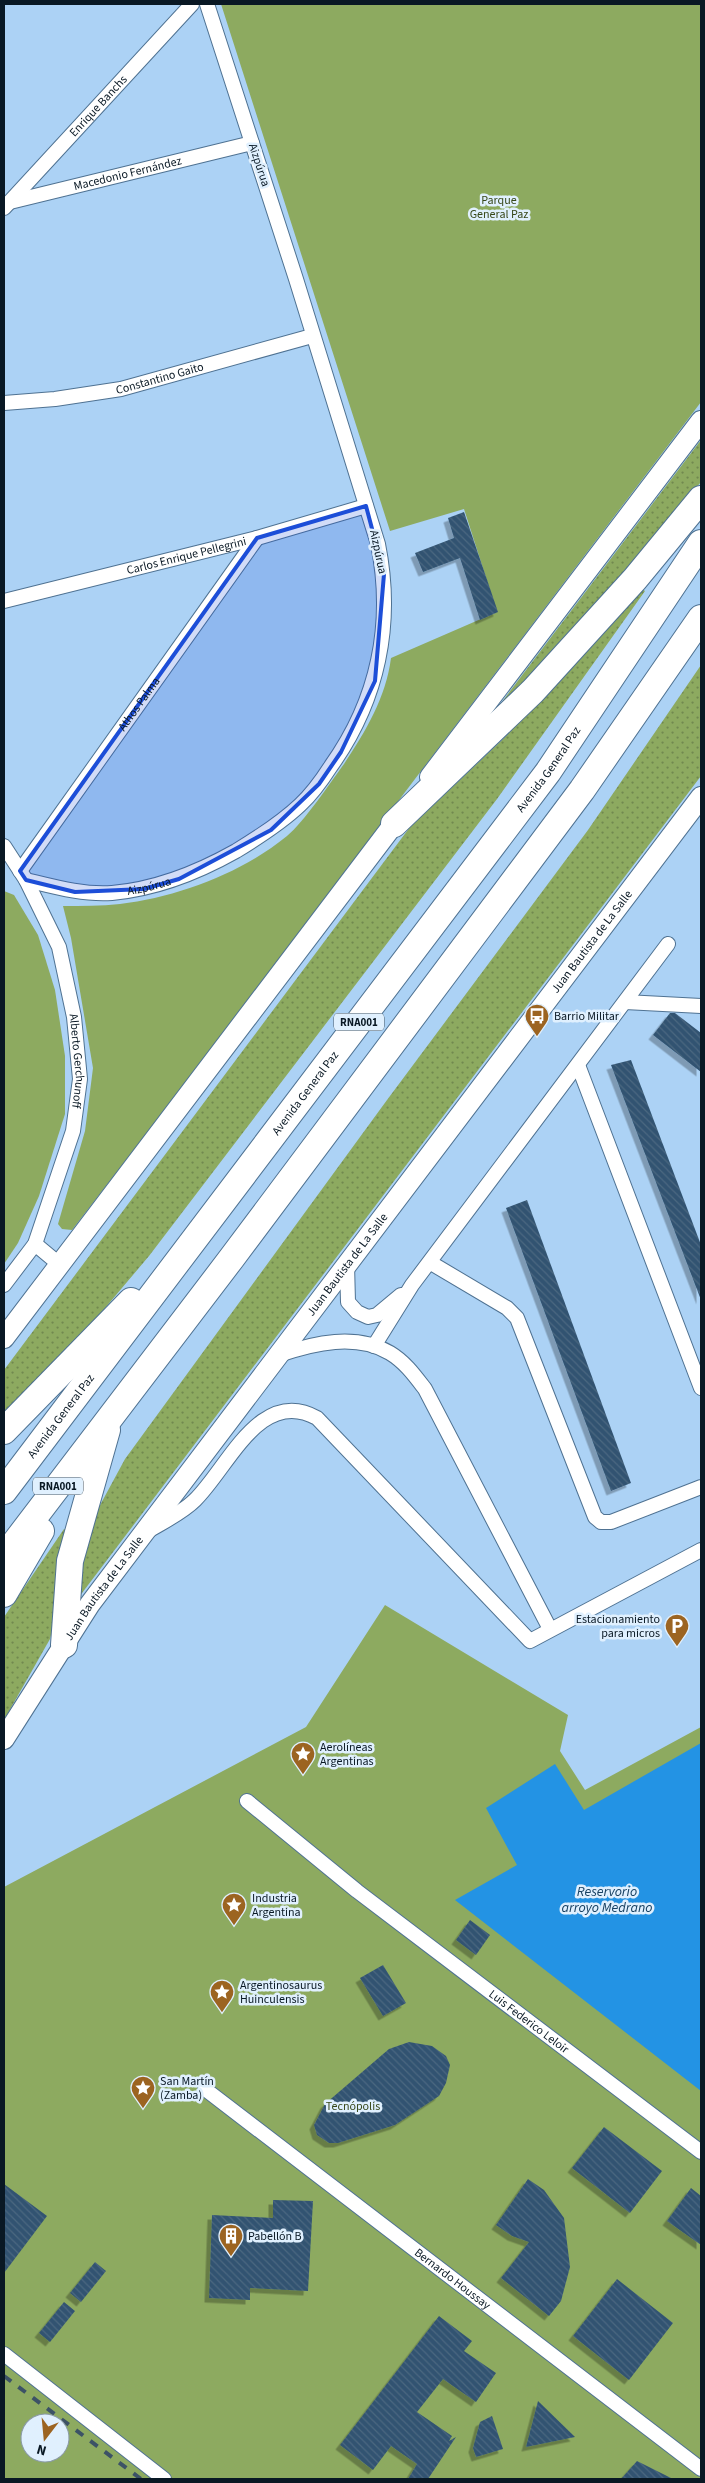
<svg xmlns="http://www.w3.org/2000/svg" width="705" height="2483" font-family="'Source Sans 3',sans-serif">
<style>
.grass{fill:url(#grass-dots)}
.park{fill:#8daa60;fill-rule:evenodd}
.water{fill:#2393e4}
.building{fill:url(#building-back-hatch);filter:url(#shadow)}
.lines{fill:none;stroke-linecap:round;stroke-linejoin:round}
.street-casing{stroke:#4f7292;stroke-width:16}
.secondary-casing{stroke:#4f7292;stroke-width:22}
.highway-casing{stroke:#4f7292;stroke-width:28}
.street{stroke:#fff;stroke-width:14}
.secondary{stroke:#fff;stroke-width:20}
.highway{stroke:#fff;stroke-width:26}
.rail{stroke:#3c5266;stroke-width:4;stroke-dasharray:9 9;stroke-linecap:butt}
.marked{fill:#1d4ed8;fill-opacity:0.2;stroke:#1d4ed8;stroke-width:4;stroke-linejoin:round}
.labels{text-anchor:middle;dominant-baseline:central;stroke-width:5;stroke-linejoin:round;paint-order:stroke}
.shield{fill:#e0f0fe;stroke:#4a5965;stroke-width:1}
.shield-label{font-size:11px;font-weight:bold;fill:#091824}
.street-label{font-size:12px;fill:#091824;stroke:#e0f0fe}
.park-label{font-size:12px;fill:#374819;stroke:#e0f0fe}
.poi-label{font-size:12px;fill:#091824;stroke:#e0f0fe;text-anchor:start}
.water-label{font-size:14px;font-style:italic;fill:#184162;stroke:#e0f0fe}
</style>
<defs>
<pattern id="grass-dots" width="8" height="8" patternUnits="userSpaceOnUse" patternTransform="scale(1.25)"><rect width="8" height="8" fill="#8daa60"/><path d="M2 2h.1M6 6h.1" fill="none" stroke="#71894f" stroke-width="1.8" stroke-linecap="round"/></pattern>
<pattern id="building-back-hatch" width="6" height="6" patternUnits="userSpaceOnUse" patternTransform="scale(1.25)"><rect width="6" height="6" fill="#315371"/><path d="M-1 5l2 2M0 0l6 6M5-1l2 2" fill="none" stroke="#4b6880"/></pattern>
<filter id="shadow"><feDropShadow dx="-4.5" dy="4.5" stdDeviation="0" flood-color="#0004"/></filter>
</defs>
<rect width="100%" height="100%" fill="#acd2f5"/>
<g class="grass">
<path d="M 701,440 L 701,482 L 505,712 L 498,707 Z"/>
<path d="M 641,588 L 645,591 L 497,799 L 149,1256 L 89,1327 L 4,1419 L 4,1370 L 410,827 L 503,739 Z"/>
<path d="M 701,665 L 701,776 L 79,1597 L 80,1562 L 92,1520 L 125,1459 L 387,1100 L 588,830 Z"/>
<path d="M 64,1529 L 66,1530 L 55,1619 L 50,1639 L 4,1720 L 4,1617 Z"/>
</g>
<g class="park">
<path d="M 221,4 L 701,4 L 701,402 L 132,1152 L 72,1230 L 62,1229 L 58,1224 L 85,1131 L 93,1068 L 71,938 L 63,906 C 82,906 101,906 120,904 C 178,897 242,873 287,836 C 304,822 330,783 344,764 C 366,731 386,697 391,658 L 497,612 L 464,509 L 390,531 Z"/>
<path d="M 4,891 L 14,895 L 38,935 L 55,990 L 65,1056 L 65,1114 L 39,1196 L 18,1243 L 4,1264 Z"/>
<path d="M 385,1605 L 568,1715 L 560,1751 L 585,1790 L 701,1727 L 701,2479 L 4,2479 L 4,1887 L 306,1727 ZM 30,2423 L 60,2423 L 60,2453 L 30,2453 Z"/>
</g>
<path class="water" d="M 701,1743 L 701,2091 L 455,1900 L 517,1865 L 486,1808 L 555,1764 L 584,1810 Z"/>
<g class="building">
<path d="M 464,512 L 498,612 L 480,620 L 460,558 L 423,572 L 415,553 L 454,538 L 448,518 Z"/>
<path d="M 670,1013 L 675,1013 L 701,1033 L 701,1072 L 653,1035 Z"/>
<path d="M 631,1060 L 701,1245 L 701,1300 L 611,1065 Z"/>
<path d="M 527,1200 L 631,1483 L 611,1491 L 506,1208 Z"/>
<path d="M 470,1920 L 490,1935 L 476,1955 L 456,1940 Z"/>
<path d="M 383,1965 L 406,2003 L 383,2016 L 360,1978 Z"/>
<path d="M 409,2042 L 432,2046 L 446,2056 L 450,2065 L 446,2083 L 439,2096 L 395,2125 L 338,2143 L 329,2143 L 317,2135 L 314,2125 L 325,2104 L 389,2049 Z"/>
<path d="M 604,2127 L 662,2171 L 630,2213 L 572,2168 Z"/>
<path d="M 528,2179 L 544,2190 L 564,2218 L 570,2267 L 561,2301 L 549,2316 L 501,2278 L 529,2242 L 512,2236 L 496,2225 Z"/>
<path d="M 4,2184 L 47,2216 L 4,2273 Z"/>
<path d="M 691,2188 L 701,2196 L 701,2245 L 667,2221 Z"/>
<path d="M 273,2200 L 313,2201 L 308,2291 L 250,2288 L 250,2300 L 209,2298 L 212,2215 L 273,2218 Z"/>
<path d="M 95,2262 L 106,2271 L 81,2302 L 70,2293 Z"/>
<path d="M 617,2279 L 673,2323 L 629,2380 L 573,2336 Z"/>
<path d="M 64,2302 L 75,2311 L 50,2342 L 39,2333 Z"/>
<path d="M 439,2316 L 472,2341 L 464,2351 L 496,2373 L 476,2402 L 443,2379 L 417,2412 L 452,2436 L 449,2441 L 456,2437 L 428,2479 L 408,2479 L 417,2464 L 391,2446 L 373,2470 L 340,2445 Z"/>
<path d="M 538,2401 L 575,2437 L 526,2447 Z"/>
<path d="M 492,2416 L 503,2449 L 476,2457 L 473,2448 L 480,2422 Z"/>
<path d="M 637,2461 L 673,2479 L 621,2479 Z"/>
</g>
<g class="lines">
<defs>
<g id="street">
<path id="s1" d="M 10,202 L 252,143"/>
<path id="s2" d="M 4,208 L 192,4"/>
<path id="s3" d="M 4,403 L 55,399 L 121,389 L 312,336"/>
<path id="s4" d="M 4,601 L 257,538 L 366,506"/>
<path id="s5" d="M 4,846 L 26,880 L 59,947 L 74,1017 L 80,1079 L 73,1131 L 35,1244 L 4,1285"/>
<path id="s6" d="M 20,871 L 257,538"/>
<path id="s7" d="M 26,880 C 55,887 83,895 112,893 C 157,889 197,873 236,851 C 259,837 281,823 300,805 C 312,794 322,780 331,766 C 378,700 394,624 378,544 L 296,279 L 207,4"/>
<path d="M 625,1002 L 701,1006"/>
<path d="M 578,1065 L 701,1388"/>
<path d="M 35,1244 L 59,1264"/>
<path d="M 431,1263 L 507,1308 L 517,1318 L 595,1517 L 601,1522 L 611,1522 L 701,1487"/>
<path d="M 347,1264 L 348,1302 L 357,1312 L 368,1317 L 377,1315 L 401,1295"/>
<path d="M 374,1346 L 412,1285 L 668,944"/>
<path d="M 279,1355 C 314,1343 356,1333 390,1353 C 405,1362 415,1376 425,1389 L 550,1629"/>
<path d="M 150,1530 C 165,1521 183,1512 195,1500 C 228,1468 260,1386 317,1418 L 530,1641 L 701,1550"/>
<path id="s8" d="M 247,1801 L 357,1891 L 701,2152"/>
<path id="s9" d="M 205,2089 L 701,2469"/>
<path d="M 4,2354 L 164,2479"/>
</g>
<g id="secondary">
<path d="M 430,777 L 701,421"/>
<path d="M 4,1338 L 403,812"/>
<path id="s10" d="M 4,1739 L 90,1604 L 701,797"/>
</g>
<g id="highway">
<path d="M 394,824 L 533,691 L 635,579 L 701,499"/>
<path d="M 4,1431 L 131,1301"/>
<path id="s11" d="M 4,1491 L 548,772 L 701,543"/>
<path d="M 4,1557 L 231,1259 L 582,790 L 701,618"/>
<path d="M 4,1594 L 41,1531"/>
<path d="M 64,1645 L 70,1561 L 107,1430"/>
</g>
</defs>
<use href="#street" class="street-casing"/>
<use href="#secondary" class="secondary-casing"/>
<use href="#highway" class="highway-casing"/>
<use href="#street" class="street"/>
<use href="#secondary" class="secondary"/>
<use href="#highway" class="highway"/>
<path class="rail" d="M 4,2376 L 141,2479"/>
</g>
<path class="marked" d="M 366,506 L 384,574 L 375,681 L 341,752 L 319,784 L 271,830 L 179,879 L 144,889 L 75,892 L 26,880 L 20,871 L 257,538 Z"/>
<defs>
<symbol id="bus-pin" viewBox="-11 -11 22 30"><path d="M0 17L-7.5 6A9.5 9.5 0 1 1 7.5 6Z" fill="#9c6421" stroke="#e0f0fe"/><path d="M-5-6H5V4H4V6H2V4H-2V6H-4V4H-5ZM-3.5-4V0h7V-4ZM-3.5 1.2v1.5H-2V1.2ZM2 1.2v1.5H3.5V1.2Z" fill="#fff"/></symbol>
<symbol id="parking-pin" viewBox="-11 -11 22 30"><path d="M0 17L-7.5 6A9.5 9.5 0 1 1 7.5 6Z" fill="#9c6421" stroke="#e0f0fe"/><path d="M-3.5-5.5H1a3.5 3.5 0 0 1 0 7H-1V5.5H-3.5ZM-1-3.4V-.6H.8a1.4 1.4 0 0 0 0-2.8Z" fill="#fff"/></symbol>
<symbol id="sight-pin" viewBox="-11 -11 22 30"><path d="M0 17L-7.5 6A9.5 9.5 0 1 1 7.5 6Z" fill="#9c6421" stroke="#e0f0fe"/><path d="M0-6L1.8-2.2L6-1.7L2.9 1.2L3.7 5.4L0 3.3L-3.7 5.4L-2.9 1.2L-6-1.7L-1.8-2.2Z" fill="#fff"/></symbol>
<symbol id="building-pin" viewBox="-11 -11 22 30"><path d="M0 17L-7.5 6A9.5 9.5 0 1 1 7.5 6Z" fill="#9c6421" stroke="#e0f0fe"/><path d="M-4-6H4V6H1V3H-1V6H-4ZM-2.5-4.3h1.7v1.8h-1.7ZM.8-4.3h1.7v1.8H.8ZM-2.5-1h1.7V.8h-1.7ZM.8-1h1.7V.8H.8Z" fill="#fff"/></symbol>
</defs>
<g fill-rule="evenodd">
<use href="#bus-pin" x="523" y="1002" width="28" height="38"/>
<use href="#parking-pin" x="663" y="1612" width="28" height="38"/>
<use href="#sight-pin" x="289" y="1740" width="28" height="38"/>
<use href="#sight-pin" x="220" y="1891" width="28" height="38"/>
<use href="#sight-pin" x="208" y="1978" width="28" height="38"/>
<use href="#sight-pin" x="129" y="2074" width="28" height="38"/>
<use href="#building-pin" x="217" y="2222" width="28" height="38"/>
</g>
<g class="labels">
<g class="shield">
<rect x="334" y="1013.5" width="50" height="17" rx="4"/>
<rect x="33" y="1477.5" width="50" height="17" rx="4"/>
</g>
<g class="shield-label">
<text x="359" y="1022">RNA001</text>
<text x="58" y="1486">RNA001</text>
</g>
<g class="street-label">
<text stroke="none"><textPath href="#s2" startOffset="139">Enrique Banchs</textPath></text>
<text transform="translate(259 165) rotate(72)">Aizpúrua</text>
<text stroke="none"><textPath href="#s1" startOffset="121">Macedonio Fernández</textPath></text>
<text stroke="none"><textPath href="#s3" startOffset="158">Constantino Gaito</textPath></text>
<text transform="translate(378 552) rotate(78)">Aizpúrua</text>
<text stroke="none"><textPath href="#s4" startOffset="188">Carlos Enrique Pellegrini</textPath></text>
<text stroke="none"><textPath href="#s6" startOffset="205">Athos Palma</textPath></text>
<text stroke="none"><textPath href="#s11" startOffset="904">Avenida General Paz</textPath></text>
<text stroke="none"><textPath href="#s7" startOffset="125">Aizpúrua</textPath></text>
<text stroke="none"><textPath href="#s10" startOffset="991">Juan Bautista de La Salle</textPath></text>
<text stroke="none"><textPath href="#s5" startOffset="231">Alberto Gerchunoff</textPath></text>
<text stroke="none"><textPath href="#s11" startOffset="499">Avenida General Paz</textPath></text>
<text stroke="none"><textPath href="#s10" startOffset="586">Juan Bautista de La Salle</textPath></text>
<text stroke="none"><textPath href="#s11" startOffset="94">Avenida General Paz</textPath></text>
<text stroke="none"><textPath href="#s10" startOffset="181">Juan Bautista de La Salle</textPath></text>
<text stroke="none"><textPath href="#s8" startOffset="358">Luis Federico Leloir</textPath></text>
<text stroke="none"><textPath href="#s9" startOffset="312">Bernardo Houssay</textPath></text>
</g>
<g class="park-label">
<text x="499" y="200">Parque<tspan x="499" dy="14">General Paz</tspan></text>
<text x="353" y="2106">Tecnópolis</text>
</g>
<g class="poi-label">
<text x="554" y="1016">Barrio Militar</text>
<text x="660" y="1619" text-anchor="end">Estacionamiento<tspan x="660" dy="14">para micros</tspan></text>
<text x="320" y="1747">Aerolíneas<tspan x="320" dy="14">Argentinas</tspan></text>
<text x="252" y="1898">Industria<tspan x="252" dy="14">Argentina</tspan></text>
<text x="240" y="1985">Argentinosaurus<tspan x="240" dy="14">Huinculensis</tspan></text>
<text x="160" y="2081">San Martín<tspan x="160" dy="14">(Zamba)</tspan></text>
<text x="248" y="2236">Pabellón B</text>
</g>
<g class="water-label">
<text x="607" y="1892">Reservorio<tspan x="607" dy="16">arroyo Medrano</tspan></text>
</g>
</g>
<rect width="705" height="2483" fill="none" stroke="#091824" stroke-width="10"/>
<g transform="translate(45 2438) rotate(196)"><circle r="24" fill="#e0f0fe" stroke="#8a9aa7"/>
<path d="M0-4L9 19L0 12L-9 19Z" fill="#9c6421"/>
<text y="-8" font-size="14" font-weight="bold" text-anchor="middle" fill="#091824">N</text>
</g>
</svg>
